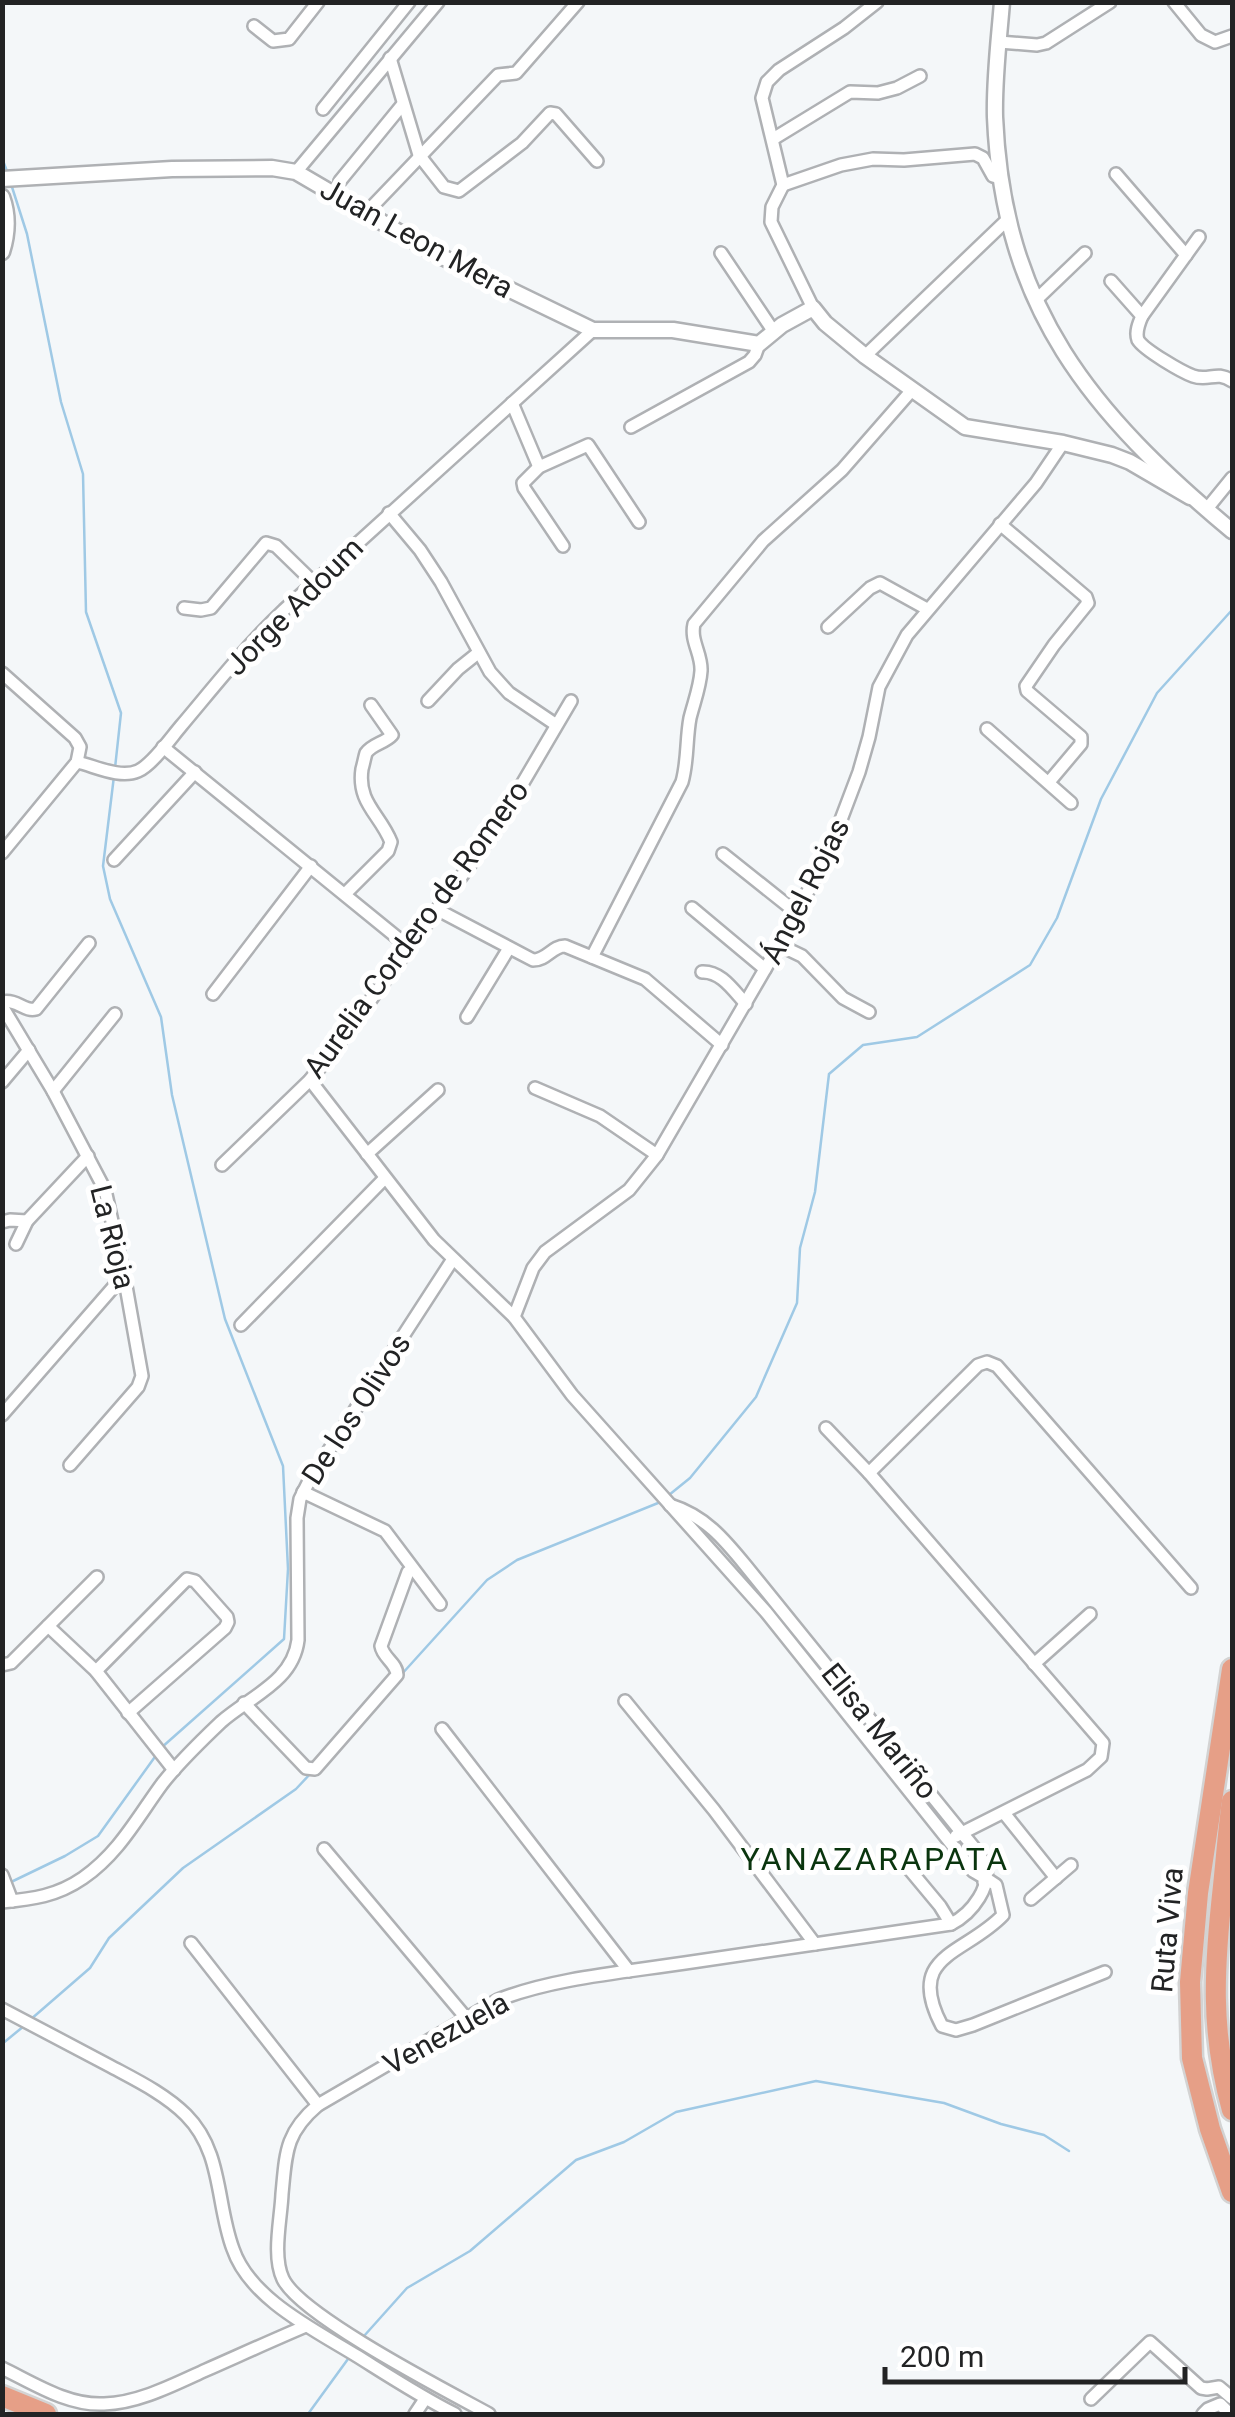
<svg xmlns="http://www.w3.org/2000/svg" width="1235" height="2417" font-family="Roboto,sans-serif">
<style>
.lines{fill:none;stroke-linecap:round;stroke-linejoin:round}
.stream{stroke:#9fc9e5;stroke-width:2.5}
.minor-casing{stroke:#afb1b4;stroke-width:16}
.tertiary-casing{stroke:#afb1b4;stroke-width:19}
.trunk-casing{stroke:#d3d3d3;stroke-width:25}
.minor{stroke:#fff;stroke-width:11}
.tertiary{stroke:#fff;stroke-width:14}
.trunk{stroke:#e69f87;stroke-width:20}
.labels{text-anchor:middle;dominant-baseline:central;stroke-width:10;stroke-linejoin:round;paint-order:stroke}
.street-label{font-size:30px;fill:#222324;stroke:#fff}
.neighbourhood-label{font-size:32px;letter-spacing:2.5px;fill:#0a350e;stroke:#fff}
</style>
<rect width="100%" height="100%" fill="#f4f7f9"/>
<g class="lines">
<g class="stream">
<path d="M 2,158 L 8,174"/>
<path d="M 12,187 L 27,234 L 61,402 L 83,474 L 86,612 L 121,713 L 115,768"/>
<path d="M 114,776 L 103,866 L 110,899 L 161,1017 L 172,1095 L 225,1319 L 283,1466 L 288,1569 L 284,1639 L 161,1748"/>
<path d="M 669,1495 L 690,1478 L 756,1397 L 797,1303 L 800,1248 L 815,1192 L 829,1074 L 863,1045 L 917,1037 L 1030,965 L 1057,918 L 1101,799 L 1157,693 L 1232,610"/>
<path d="M 401,1675 L 487,1580 L 517,1560 L 663,1501"/>
<path d="M 9,1883 L 65,1856 L 98,1836 L 157,1754"/>
<path d="M 30,2020 L 90,1968 L 109,1938 L 183,1868 L 296,1789 L 311,1773"/>
<path d="M 2,2044 L 24,2026"/>
<path d="M 364,2336 L 407,2288 L 470,2251 L 576,2160 L 624,2142 L 676,2112 L 816,2081 L 944,2103 L 1001,2124 L 1044,2135 L 1069,2151"/>
<path d="M 308,2414 L 348,2359"/>
</g>
<defs>
<g id="minor">
<path d="M 1174,2 L 1201,35 L 1215,42 L 1232,36"/>
<path d="M 254,26 L 273,41 L 289,39 L 318,2"/>
<path d="M 999,42 L 1037,45 L 1046,43 L 1110,2"/>
<path d="M 390,58 L 419,155 L 444,187 L 459,191 L 522,143 L 550,113 L 556,114 L 597,161"/>
<path d="M 323,109 L 409,2"/>
<path d="M 773,139 L 850,92 L 878,93 L 897,88 L 920,76"/>
<path d="M 296,172 L 438,2"/>
<path d="M 1116,174 L 1186,255"/>
<path d="M 340,181 L 403,104"/>
<path d="M 783,185 L 841,165 L 873,159 L 904,160 L 975,154 L 983,158 L 993,176 L 1000,178"/>
<path d="M 366,213 L 498,75 L 516,73 L 578,2"/>
<path d="M 721,253 L 774,332"/>
<path d="M 1111,281 L 1142,316 C 1139,323 1135,332 1138,340 C 1144,350 1182,372 1193,376 C 1209,382 1216,370 1232,381"/>
<path d="M 1036,300 L 1085,253"/>
<path d="M 813,308 L 771,222 L 772,207 L 783,185 L 762,98 L 767,82 L 779,70 L 844,28 L 877,2"/>
<path d="M 1142,316 L 1199,237"/>
<path d="M 865,356 L 1007,220"/>
<path d="M 512,403 L 539,467"/>
<path d="M 631,427 L 749,362 L 755,355 L 759,344"/>
<path d="M 1206,510 L 1232,478"/>
<path d="M 389,513 L 420,550 L 441,582 L 490,672 L 509,693 L 555,724"/>
<path d="M 1000,524 L 1086,597 L 1088,603 L 1054,645 L 1026,686 L 1027,691 L 1081,737 L 1081,744 L 1049,782"/>
<path d="M 563,546 L 524,488 L 523,483 L 539,467 L 588,445 L 639,522"/>
<path d="M 184,608 L 201,610 L 211,608 L 266,543 L 276,546 L 313,582"/>
<path d="M 828,627 L 870,588 L 880,583 L 927,609"/>
<path d="M 2,673 L 75,738 L 80,747 L 77,762 L 2,853"/>
<path d="M 428,701 L 458,669 L 478,653"/>
<path d="M 987,729 L 1071,803"/>
<path d="M 163,747 L 410,948"/>
<path d="M 77,762 C 95,766 120,779 138,771 C 152,765 170,739 181,726 C 214,687 246,646 284,610 L 593,330"/>
<path d="M 723,854 L 797,913"/>
<path d="M 114,860 L 195,772"/>
<path d="M 345,894 L 388,851 L 391,842 C 380,814 357,803 362,769 C 363,766 365,756 366,753 C 372,744 385,743 392,735 L 371,705"/>
<path d="M 692,908 L 765,969"/>
<path d="M 438,910 L 533,960 C 547,960 552,946 565,946 L 645,979 L 722,1045"/>
<path d="M 779,945 L 802,956 L 843,998 L 869,1012"/>
<path d="M 592,957 L 682,782 C 688,761 686,739 690,718 C 694,702 700,687 701,671 C 702,654 690,641 694,624 L 763,541 L 842,470 L 912,390"/>
<path d="M 702,972 C 721,971 733,990 746,1004"/>
<path d="M 213,994 L 311,866"/>
<path d="M 2,1002 C 18,999 24,1012 36,1009 L 89,943"/>
<path d="M 2,1006 L 53,1091 L 105,1190 L 124,1275 L 142,1376 L 138,1387 L 70,1465"/>
<path d="M 467,1017 L 509,948"/>
<path d="M 310,1080 L 434,1240 L 514,1317 L 572,1395 L 766,1612 L 973,1871 L 985,1878"/>
<path d="M 2,1082 L 29,1050"/>
<path d="M 535,1088 L 600,1116 L 657,1155"/>
<path d="M 53,1091 L 115,1014"/>
<path d="M 367,1154 L 438,1090"/>
<path d="M 222,1165 L 310,1080 L 336,1047 L 494,832 L 571,701"/>
<path d="M 2,1222 L 10,1220 L 27,1221"/>
<path d="M 16,1244 L 27,1221 L 88,1156"/>
<path d="M 514,1317 L 533,1268 L 545,1252 L 629,1190 L 657,1155 L 779,945 L 828,854 L 859,772 L 869,737 L 879,687 L 907,635 L 1036,483 L 1063,443"/>
<path d="M 241,1325 L 385,1178"/>
<path d="M 2,1415 L 124,1275"/>
<path d="M 826,1428 L 869,1473 L 1103,1743 L 1101,1757 L 1087,1770 L 956,1836"/>
<path d="M 869,1473 L 978,1365 L 987,1362 L 997,1366 L 1191,1588"/>
<path d="M 303,1492 L 385,1531 L 440,1604"/>
<path d="M 48,1626 L 96,1671 L 174,1770"/>
<path d="M 1034,1664 L 1090,1614"/>
<path d="M 2,1665 L 11,1663 L 97,1577"/>
<path d="M 96,1671 L 187,1579 L 195,1581 L 227,1617 L 228,1622 L 225,1628 L 128,1713"/>
<path d="M 625,1701 L 714,1810 L 815,1944"/>
<path d="M 244,1703 L 306,1768 L 315,1769 L 397,1675 C 397,1663 383,1658 381,1646 L 408,1572"/>
<path d="M 442,1729 L 629,1971"/>
<path d="M 1004,1813 L 1056,1878"/>
<path d="M 324,1849 L 467,2019"/>
<path d="M 910,1870 L 940,1906 L 951,1924"/>
<path d="M 2,1875 L 12,1901"/>
<path d="M 984,1882 L 990,1881 L 996,1885 L 1003,1915 C 965,1955 904,1954 942,2026 L 956,2030 L 973,2025 L 1105,1972"/>
<path d="M 1031,1899 L 1071,1865"/>
<path d="M 2,1902 C 33,1899 57,1896 83,1878 C 119,1853 137,1818 162,1784 C 179,1762 201,1741 221,1722 C 249,1697 293,1682 298,1640 L 297,1518 L 300,1499 L 309,1481 L 453,1259"/>
<path d="M 191,1943 L 318,2105"/>
<path d="M 2,2009 C 38,2028 74,2047 110,2066 C 136,2080 165,2094 186,2115 C 223,2152 216,2204 233,2249 C 250,2299 315,2330 357,2356 C 389,2376 421,2397 455,2414"/>
<path d="M 2,2368 C 33,2383 68,2406 104,2404 C 139,2403 175,2384 206,2370 C 240,2355 273,2340 306,2326"/>
<path d="M 1091,2399 L 1150,2342 L 1201,2388 L 1207,2389 L 1219,2387 L 1232,2398"/>
<path d="M 415,2414 L 425,2399"/>
<path d="M 489,2414 C 447,2391 301,2316 283,2279 C 272,2256 281,2219 282,2194 C 286,2153 285,2133 318,2105 L 498,2000 C 553,1978 626,1972 685,1963 C 774,1950 862,1937 951,1924 C 971,1914 995,1885 983,1861 C 978,1851 969,1842 962,1833 L 746,1566 C 724,1539 705,1516 670,1505"/>
<path d="M 1203,2414 L 1208,2409 L 1220,2404 L 1230,2414"/>
</g>
<g id="tertiary">
<path d="M 1002,2 C 999,40 994,79 995,117 C 1003,309 1091,413 1232,531"/>
<path d="M 2,179 L 172,169 L 272,168 L 296,172 L 438,255 L 593,330 L 673,330 L 759,344 L 782,325 L 813,308 L 825,323 L 865,356 L 965,427 L 1063,443 L 1112,455 L 1130,462 L 1190,497"/>
<path d="M 2,197 C 9,216 8,233 2,252"/>
</g>
<g id="trunk">
<path d="M 1232,1669 L 1198,1893 L 1190,1982 L 1192,2058 L 1210,2129 L 1232,2192"/>
<path d="M 1232,1801 C 1228,1829 1226,1858 1223,1886 C 1214,1967 1210,2031 1232,2110"/>
<path d="M 2,2396 L 46,2414"/>
</g>
</defs>
<use href="#minor" class="minor-casing"/>
<use href="#tertiary" class="tertiary-casing"/>
<use href="#trunk" class="trunk-casing"/>
<use href="#minor" class="minor"/>
<use href="#tertiary" class="tertiary"/>
<use href="#trunk" class="trunk"/>
</g>
<g class="labels">
<g class="street-label">
<text transform="translate(417 238) rotate(29)">Juan Leon Mera</text>
<text transform="translate(294 606) rotate(-45)">Jorge Adoum</text>
<text transform="translate(805 891) rotate(-63)">Ángel Rojas</text>
<text transform="translate(416 929) rotate(-54)">Aurelia Cordero de Romero</text>
<text transform="translate(113 1237) rotate(76)">La Rioja</text>
<text transform="translate(356 1409) rotate(-57)">De los Olivos</text>
<text transform="translate(880 1731) rotate(51)">Elisa Mariño</text>
<text transform="translate(1167 1930) rotate(-85)">Ruta Viva</text>
<text transform="translate(446 2033) rotate(-29)">Venezuela</text>
</g>
<g class="neighbourhood-label">
<text x="875" y="1859">YANAZARAPATA</text>
</g>
</g>
<rect width="1235" height="2417" fill="none" stroke="#222324" stroke-width="10"/>
<path d="M885 2367v15h300v-15" fill="none" stroke="#222324" stroke-width="5"/>
<text x="900" y="2367" font-size="30" fill="#222324" stroke="#ffffff" stroke-width="8" paint-order="stroke">200 m</text>
</svg>
